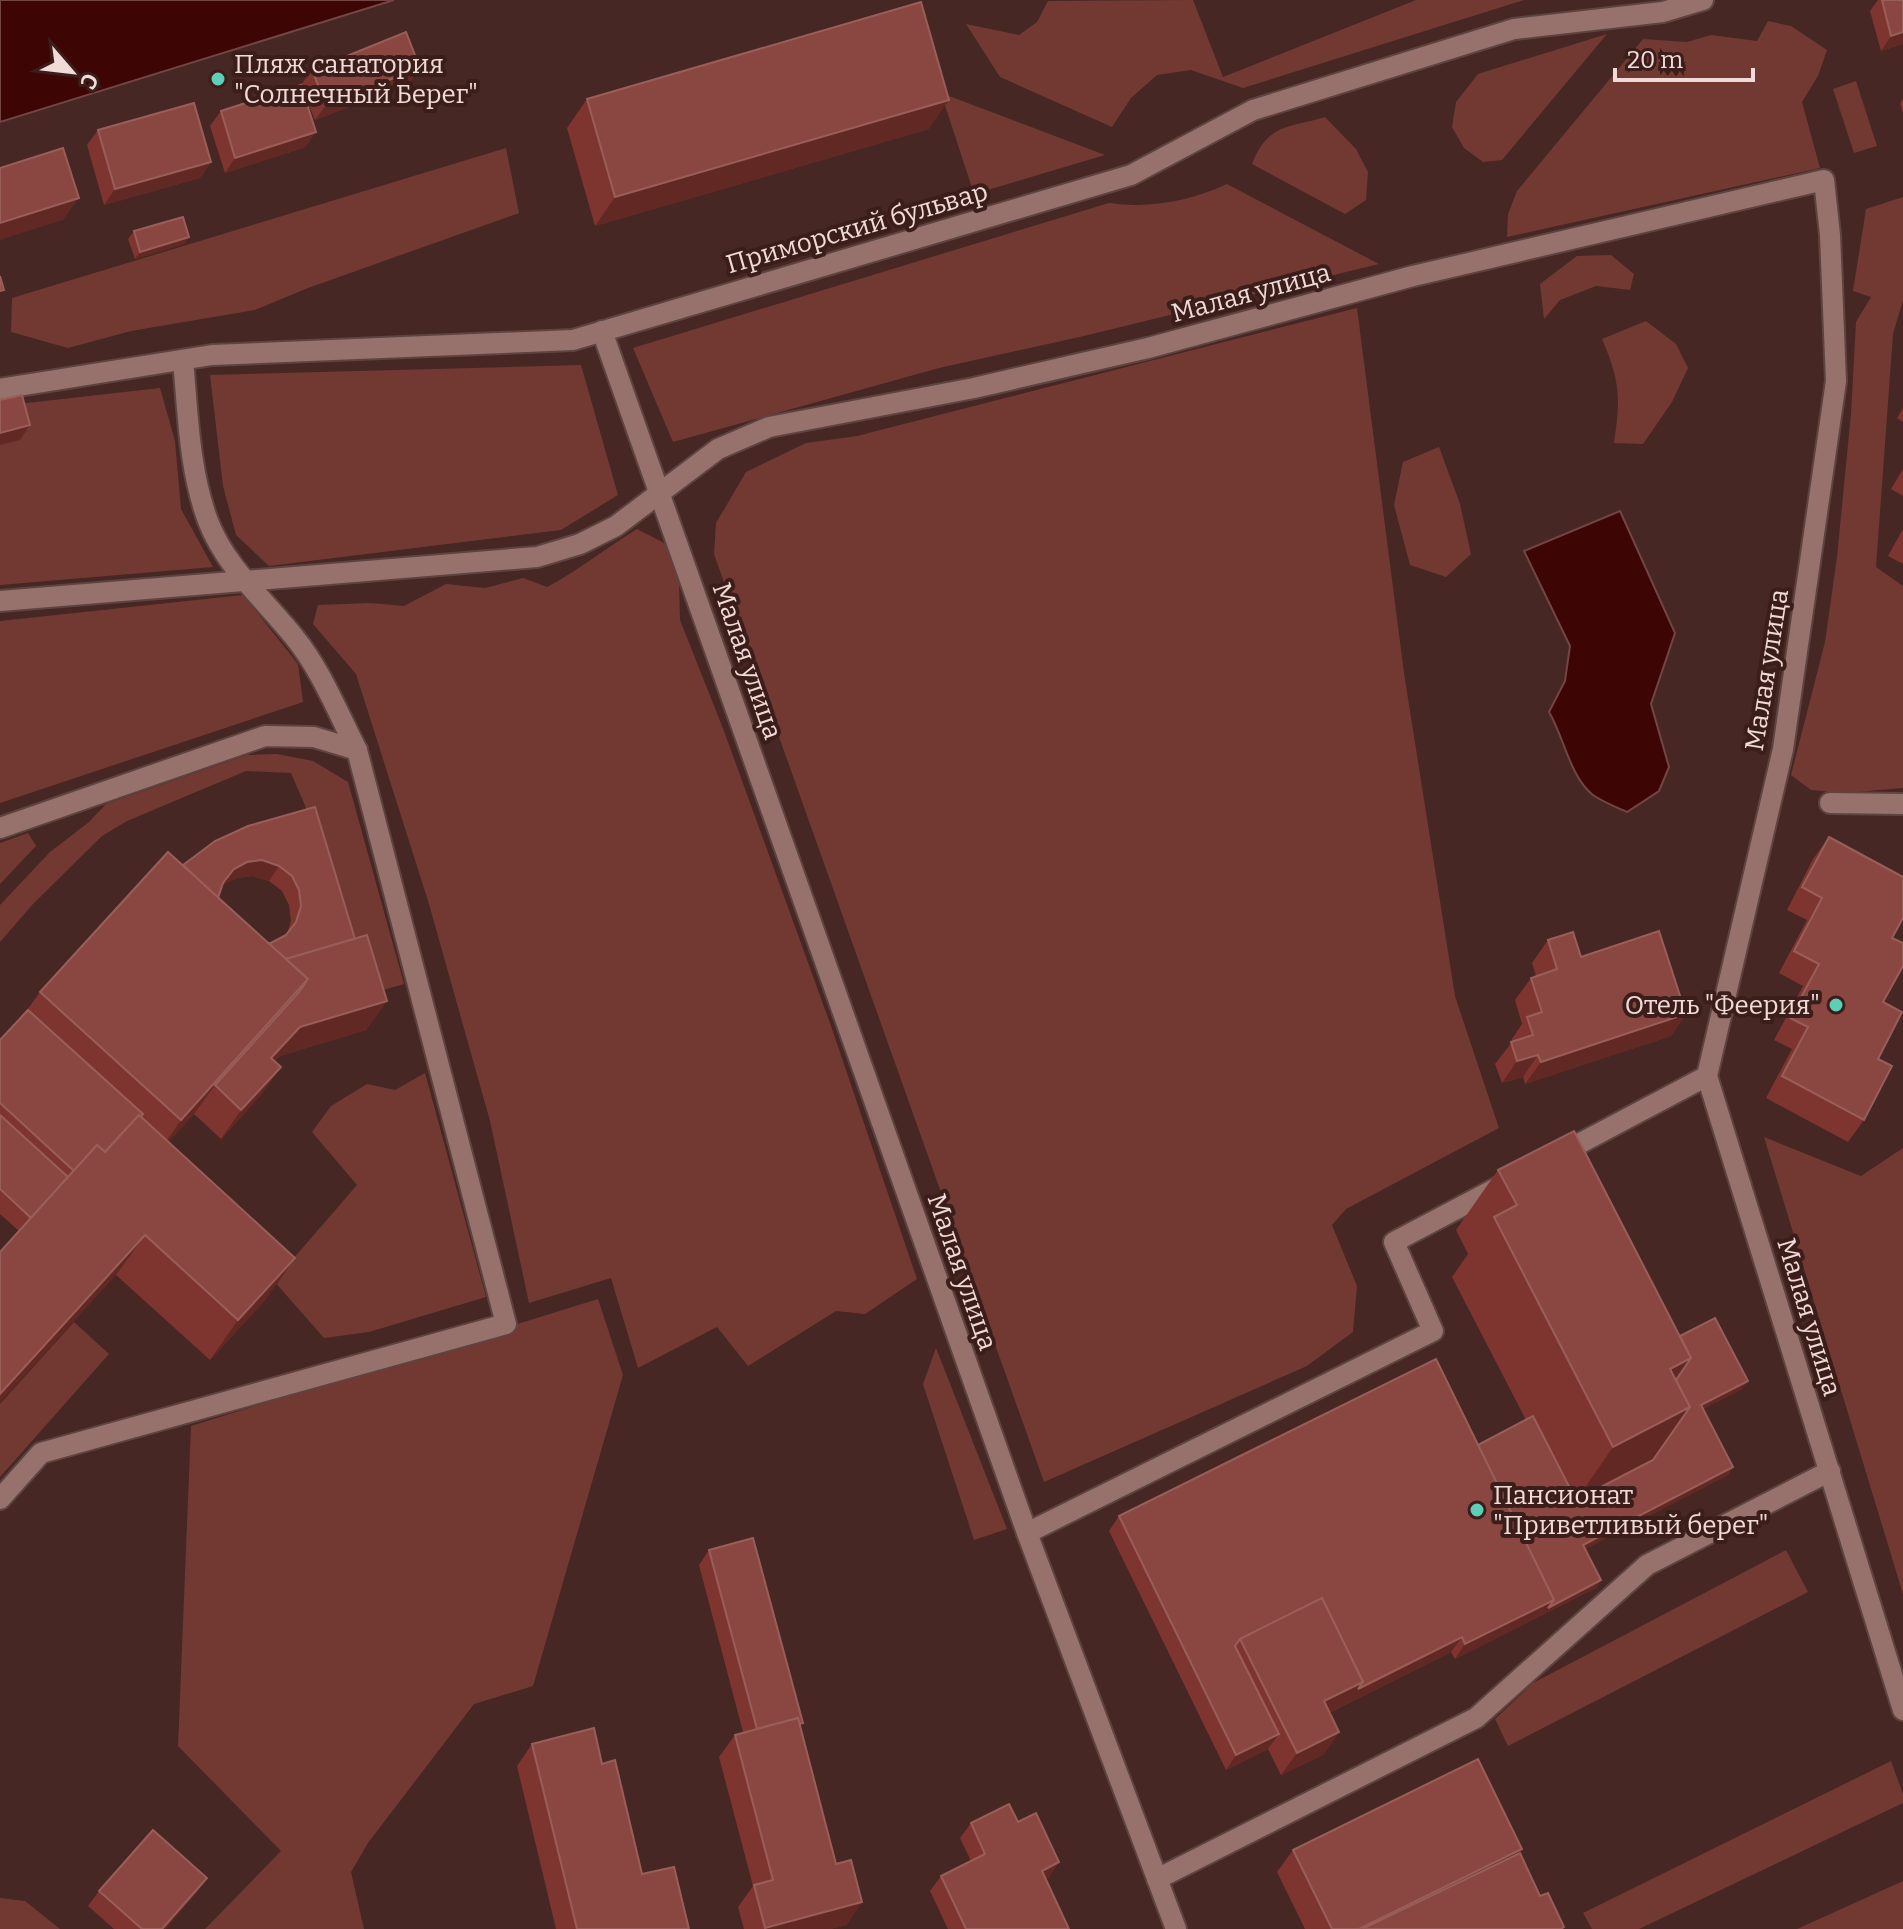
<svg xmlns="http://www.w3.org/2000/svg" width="1903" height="1929" font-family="Bitter,serif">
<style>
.green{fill:#723933}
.water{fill:#3e0505;stroke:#734544;stroke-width:2}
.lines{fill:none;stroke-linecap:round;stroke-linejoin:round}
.minor-casing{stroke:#5e4441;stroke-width:24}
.minor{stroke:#97726d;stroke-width:20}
.wall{fill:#7e3530;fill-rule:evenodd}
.shaded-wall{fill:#622823}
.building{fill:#8a4742;stroke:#9a5e59;stroke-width:2}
.poi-dot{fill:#5dceb8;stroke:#3b1d1a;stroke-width:3}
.labels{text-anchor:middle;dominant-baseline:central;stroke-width:8;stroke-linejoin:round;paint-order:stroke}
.poi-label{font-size:26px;fill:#f0dbd8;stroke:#3b1d1a;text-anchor:start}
.street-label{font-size:26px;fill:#f0dbd8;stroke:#3b1d1a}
</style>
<rect width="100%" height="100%" fill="#462723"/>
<g class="green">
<path d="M 1193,0 L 1223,77 L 1416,0 L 1524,0 L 1243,88 L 1191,70 L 1157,75 L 1131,98 L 1112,127 L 1000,77 L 966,24 L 1019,35 L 1037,22 L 1048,1 Z"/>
<path d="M 1768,21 L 1791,26 L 1827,50 L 1818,76 L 1802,102 L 1820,168 L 1507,237 L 1508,214 L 1517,191 L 1643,39 L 1687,42 L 1711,35 L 1757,41 Z"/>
<path d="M 1607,34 L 1502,160 L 1483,162 L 1464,148 L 1452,127 L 1456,102 L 1478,74 Z"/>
<path d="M 1856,81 L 1877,146 L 1854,153 L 1833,89 Z"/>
<path d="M 941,93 L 1105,155 L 974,194 Z"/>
<path d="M 1325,117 L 1356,149 L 1368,172 L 1366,200 L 1345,214 L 1252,164 C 1267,124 1288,128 1325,117 Z"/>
<path d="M 506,148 L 519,213 L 308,288 L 255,310 L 131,331 L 68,348 L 11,332 L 12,298 Z"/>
<path d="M 1227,184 L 1379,264 L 1084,336 L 939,368 L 673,442 L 633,348 L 1109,203 C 1148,209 1191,201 1227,184 Z"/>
<path d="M 1903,197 L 1903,300 L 1893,334 L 1876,567 L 1903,586 L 1903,788 L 1844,793 L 1811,790 L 1791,775 L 1825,642 L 1837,557 L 1851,414 L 1856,322 L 1871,297 L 1853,291 L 1866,209 Z"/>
<path d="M 1611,255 L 1634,274 L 1630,290 L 1596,286 L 1560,300 L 1544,319 L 1540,284 L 1577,256 Z"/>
<path d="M 1357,308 L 1404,673 L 1455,996 L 1499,1128 L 1346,1209 L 1332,1225 L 1357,1286 L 1353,1332 L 1307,1366 L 1044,1482 L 714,554 L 716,523 L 746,472 L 806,443 L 857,436 Z"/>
<path d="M 1646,321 L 1676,344 L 1688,368 L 1672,402 L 1643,444 L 1614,443 C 1621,399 1620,381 1602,339 Z"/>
<path d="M 581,365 L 618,495 L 561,530 L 269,566 L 236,535 L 223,486 L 210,375 Z"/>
<path d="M 160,388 L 175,441 L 181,509 L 213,567 L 0,585 L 0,406 Z"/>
<path d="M 1439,447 L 1460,504 L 1471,554 L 1446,577 L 1410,565 L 1394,505 L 1403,462 Z"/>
<path d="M 637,529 L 666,544 L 679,582 L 680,620 L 724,731 L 831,1026 L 917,1279 L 865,1314 L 836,1311 L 748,1366 L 717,1327 L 638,1368 L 611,1278 L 529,1303 L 490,1121 L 429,904 L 356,674 L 313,624 L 318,605 L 371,603 L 404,606 L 446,584 L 485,588 L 523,578 L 547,587 C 579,570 606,548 637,529 Z"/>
<path d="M 243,595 L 298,664 L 303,702 L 0,803 L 0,621 Z"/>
<path d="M 277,754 L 313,761 L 348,782 L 404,984 L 376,992 L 357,959 L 312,822 L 291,773 L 246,771 L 127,821 L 102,836 L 33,904 L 0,942 L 0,905 L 50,852 L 89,822 L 106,804 L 247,755 Z"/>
<path d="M 28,833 L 36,846 L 0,884 L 0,843 Z"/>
<path d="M 425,1073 L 486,1297 L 369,1332 L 324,1338 L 274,1281 L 357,1185 L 312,1132 L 331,1106 L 367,1084 L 395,1090 Z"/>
<path d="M 1764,1137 L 1861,1176 L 1903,1148 L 1903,1594 Z"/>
<path d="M 598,1299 L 623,1375 L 533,1686 L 474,1704 L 368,1843 L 351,1872 L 364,1929 L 205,1929 L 281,1851 L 178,1746 L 191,1426 Z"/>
<path d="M 74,1322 L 109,1354 L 0,1477 L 0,1404 Z"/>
<path d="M 936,1348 L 1007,1529 L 974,1540 L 923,1384 Z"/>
<path d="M 1786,1550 L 1808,1592 L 1508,1746 L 1495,1719 L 1533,1683 Z"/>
<path d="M 1891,1761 L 1903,1794 L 1903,1803 L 1639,1929 L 1592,1929 L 1583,1913 Z"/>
<path d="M 1903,1881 L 1903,1929 L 1797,1929 Z"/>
<path d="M 0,1898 L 25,1901 L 60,1929 L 0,1929 Z"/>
</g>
<g class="water">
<path d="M 0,0 L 394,0 L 0,122 Z"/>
<path d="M 1620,511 L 1675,633 L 1651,704 L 1669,767 L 1659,791 L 1627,812 C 1616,807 1603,802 1593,795 C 1570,777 1564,737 1549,712 L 1565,681 L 1570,646 L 1524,551 Z"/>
</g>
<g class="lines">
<defs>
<g id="minor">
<path d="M 602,331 L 1027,1533 L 1176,1929"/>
<path d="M 0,389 L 212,355 L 573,340 L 1131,175 L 1253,110 L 1514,29 L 1663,12 L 1703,0"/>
<path d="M 0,601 L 537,557 L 580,544 L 616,526 L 718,449 L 769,427 L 974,388 L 1148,348 L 1413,276 L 1824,180 L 1830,235 L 1836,381 L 1783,749 L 1707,1076 L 1903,1710"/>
<path d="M 1830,803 L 1903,804"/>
<path d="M 0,828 L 265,736 L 314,737 L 357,750"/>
<path d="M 1558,1155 L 1707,1076"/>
<path d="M 0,1499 L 41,1453 L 506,1324 L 357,750 C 338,713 321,670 295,638 C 265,600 226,568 208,521 C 189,470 188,414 183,360"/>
<path d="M 1027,1533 L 1433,1331 L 1394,1242 L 1502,1185"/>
<path d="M 1157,1879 L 1476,1718 L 1647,1565 L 1830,1471"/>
</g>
</defs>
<use href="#minor" class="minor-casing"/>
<use href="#minor" class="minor"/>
</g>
<g class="wall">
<path d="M 1878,0 L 1903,0 L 1903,44 L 1881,51 L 1870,11 Z"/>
<path d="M 312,70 L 410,83 L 315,120 L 302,88 L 306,147 L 225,173 L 210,126 L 221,111 L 301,85 Z"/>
<path d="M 587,99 L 929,129 L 595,226 L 567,128 Z"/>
<path d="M 1903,99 L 1903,113 L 1900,103 Z"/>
<path d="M 98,130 L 211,162 L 200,178 L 104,205 L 87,145 Z"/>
<path d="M 134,231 L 189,237 L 184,244 L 135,259 L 128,239 Z"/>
<path d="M 1903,408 L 1903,422 L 1897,418 Z"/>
<path d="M 1903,469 L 1903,496 L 1891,489 Z"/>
<path d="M 1903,529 L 1903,564 L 1888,556 Z"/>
<path d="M 248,826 L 354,939 L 387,1001 L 366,1030 L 280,1056 L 275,1061 L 281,1067 L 260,1096 L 221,1139 L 194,1114 L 168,1142 L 267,1298 L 210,1360 L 116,1275 L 19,1231 L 0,1214 L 0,1040 L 27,1010 L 40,992 L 183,865 ZM 252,876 L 269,881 L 282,891 L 289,905 L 291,921 L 287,934 L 271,943 L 268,943 L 218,898 L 222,887 L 224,884 L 237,878 Z"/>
<path d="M 1829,837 L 1892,938 L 1883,1002 L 1878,1059 L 1864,1120 L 1848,1142 L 1766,1098 L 1792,1049 L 1774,1040 L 1803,986 L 1779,973 L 1807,920 L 1787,910 L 1813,859 Z"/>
<path d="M 1548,940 L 1581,957 L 1686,1014 L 1671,1036 L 1525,1084 L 1523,1077 L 1502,1083 L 1495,1064 L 1512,1042 L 1512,1039 L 1522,1024 L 1515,1000 L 1531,978 L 1536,976 L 1532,963 Z"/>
<path d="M 1498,1170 L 1680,1336 L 1742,1389 L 1703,1409 L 1733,1467 L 1728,1475 L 1585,1549 L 1601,1580 L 1596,1588 L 1455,1659 L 1451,1652 L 1329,1713 L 1339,1732 L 1323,1755 L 1281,1775 L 1268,1749 L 1226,1770 L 1109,1531 L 1119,1516 L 1478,1445 L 1526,1420 L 1452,1277 L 1468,1254 L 1456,1230 Z"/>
<path d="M 709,1550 L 800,1727 L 847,1925 L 830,1929 L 744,1929 L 738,1907 L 753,1886 L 719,1757 L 735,1735 L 743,1732 L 699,1565 Z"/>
<path d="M 532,1744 L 602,1764 L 642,1874 L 689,1929 L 556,1929 L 517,1766 Z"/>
<path d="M 1018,1822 L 1059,1862 L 1049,1877 L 1045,1879 L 1069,1929 L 948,1929 L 930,1891 L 941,1876 L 971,1861 L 960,1838 L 971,1823 Z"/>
<path d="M 1522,1849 L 1519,1854 L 1540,1896 L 1563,1929 L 1305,1929 L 1277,1872 L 1293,1850 Z"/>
<path d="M 207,1878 L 196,1893 L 165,1929 L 114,1929 L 88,1906 L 99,1891 Z"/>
</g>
<g class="shaded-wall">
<path d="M 1903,32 L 1903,44 L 1881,51 L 1891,36 Z"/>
<path d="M 420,68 L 410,83 L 315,120 L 326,105 Z"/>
<path d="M 949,100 L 929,129 L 595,226 L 615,197 Z"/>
<path d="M 316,132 L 306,147 L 225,173 L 235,158 Z"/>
<path d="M 211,162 L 200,178 L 104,205 L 115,189 Z"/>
<path d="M 79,198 L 63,220 L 0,240 L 0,223 Z"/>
<path d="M 189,237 L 184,244 L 135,259 L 140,252 Z"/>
<path d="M 30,425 L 20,440 L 0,445 L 0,433 Z"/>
<path d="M 262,860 L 279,866 L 269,881 L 252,876 L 237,878 L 224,884 L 212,898 L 234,869 L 247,862 Z"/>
<path d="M 308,979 L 280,1020 L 215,1085 L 194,1114 L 153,1160 L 181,1120 Z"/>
<path d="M 387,1001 L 366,1030 L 280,1056 L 251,1087 L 271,1058 L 300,1027 Z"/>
<path d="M 1686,1014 L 1671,1036 L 1525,1084 L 1541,1062 Z"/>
<path d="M 1538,1055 L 1523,1077 L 1502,1083 L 1517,1061 Z"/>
<path d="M 281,1067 L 260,1096 L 221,1139 L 241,1110 Z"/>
<path d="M 145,1235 L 116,1275 L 0,1403 L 0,1394 Z"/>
<path d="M 295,1258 L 267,1298 L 210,1360 L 238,1320 Z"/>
<path d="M 1691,1358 L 1649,1418 L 1670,1369 Z"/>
<path d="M 1748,1381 L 1742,1389 L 1696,1413 L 1701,1405 Z"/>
<path d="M 1690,1407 L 1647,1468 L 1571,1508 L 1613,1447 Z"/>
<path d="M 1733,1467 L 1728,1475 L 1578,1553 L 1583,1545 Z"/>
<path d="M 1601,1580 L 1596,1588 L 1455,1659 L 1465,1644 L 1554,1600 Z"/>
<path d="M 1462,1637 L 1451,1652 L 1308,1723 L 1324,1701 Z"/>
<path d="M 1339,1732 L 1323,1755 L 1281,1775 L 1297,1753 Z"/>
<path d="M 1279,1734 L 1268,1749 L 1226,1770 L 1236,1755 Z"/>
<path d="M 1522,1849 L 1506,1872 L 1389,1929 L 1359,1929 Z"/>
<path d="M 1059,1862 L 1049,1877 L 1031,1886 L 1042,1871 Z"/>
<path d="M 207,1878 L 196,1893 L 165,1929 L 162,1929 Z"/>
<path d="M 862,1902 L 847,1925 L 830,1929 L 764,1929 Z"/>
</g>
<g class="building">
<path d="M 1882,0 L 1903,0 L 1903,32 L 1891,36 Z"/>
<path d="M 921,2 L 949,100 L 615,197 L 587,99 Z"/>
<path d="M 406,32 L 420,68 L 326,105 L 312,70 Z"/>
<path d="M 301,85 L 316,132 L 235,158 L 221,111 Z"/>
<path d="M 194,103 L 211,162 L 115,189 L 98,130 Z"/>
<path d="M 63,148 L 79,198 L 0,223 L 0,168 Z"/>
<path d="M 183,217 L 189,237 L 140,252 L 134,231 Z"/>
<path d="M 0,276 L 4,290 L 0,291 Z"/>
<path d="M 22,395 L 30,425 L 0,433 L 0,400 Z"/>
<path d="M 315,807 L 355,939 L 286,959 L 268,943 L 271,943 L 286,935 L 296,922 L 301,906 L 299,890 L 292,876 L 279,866 L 262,860 L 247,862 L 234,869 L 223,883 L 218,898 L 183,865 L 215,841 L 248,826 Z"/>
<path d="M 1829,837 L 1903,877 L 1903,918 L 1892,938 L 1903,943 L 1903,966 L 1883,1002 L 1902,1012 L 1878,1059 L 1892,1066 L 1864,1120 L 1782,1076 L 1808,1027 L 1790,1018 L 1819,964 L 1794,951 L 1822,898 L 1802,887 Z"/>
<path d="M 168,852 L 308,979 L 181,1120 L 40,992 Z"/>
<path d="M 1659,931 L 1686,1014 L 1541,1062 L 1538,1055 L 1517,1061 L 1511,1042 L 1533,1035 L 1527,1017 L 1542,1012 L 1531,978 L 1557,969 L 1548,940 L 1573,932 L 1581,957 Z"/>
<path d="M 367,935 L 387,1001 L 300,1027 L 271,1058 L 281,1067 L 241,1110 L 215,1085 L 300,991 L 308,979 L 286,959 Z"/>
<path d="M 28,1010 L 143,1114 L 141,1117 L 139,1115 L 105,1152 L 97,1145 L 74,1171 L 0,1103 L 0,1040 Z"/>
<path d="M 0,1115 L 68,1177 L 31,1218 L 0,1189 Z"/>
<path d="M 139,1115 L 295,1258 L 238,1320 L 145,1235 L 0,1394 L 0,1252 L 97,1145 L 105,1152 Z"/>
<path d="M 1574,1131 L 1691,1358 L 1670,1369 L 1690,1407 L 1613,1447 L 1494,1217 L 1517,1205 L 1498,1170 Z"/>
<path d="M 1715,1318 L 1748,1381 L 1701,1405 L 1733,1467 L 1583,1545 L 1601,1580 L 1548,1608 L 1554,1600 L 1478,1445 L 1533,1416 L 1576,1500 L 1653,1460 L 1690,1407 L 1676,1380 L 1691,1358 L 1680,1336 Z"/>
<path d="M 1436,1359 L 1554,1600 L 1465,1644 L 1462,1637 L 1358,1689 L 1363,1682 L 1322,1598 L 1240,1639 L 1235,1646 L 1279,1734 L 1236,1755 L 1119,1516 Z"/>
<path d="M 753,1538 L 803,1723 L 799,1724 L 798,1718 L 757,1729 L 709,1550 Z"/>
<path d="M 1322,1598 L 1363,1682 L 1324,1701 L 1339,1732 L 1297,1753 L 1240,1639 Z"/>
<path d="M 798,1718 L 836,1864 L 851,1860 L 862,1902 L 765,1928 L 754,1885 L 773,1880 L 735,1735 Z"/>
<path d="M 594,1728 L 602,1764 L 615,1760 L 642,1874 L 674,1867 L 689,1929 L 577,1929 L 532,1744 Z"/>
<path d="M 1478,1759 L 1522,1849 L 1359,1929 L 1332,1929 L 1293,1850 Z"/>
<path d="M 1009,1804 L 1018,1822 L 1036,1813 L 1059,1862 L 1042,1871 L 1069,1929 L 966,1929 L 941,1876 L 985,1854 L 971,1823 Z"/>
<path d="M 153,1830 L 207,1878 L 162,1929 L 142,1929 L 99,1891 Z"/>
<path d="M 1520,1853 L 1540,1896 L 1548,1893 L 1564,1927 L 1561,1929 L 1362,1929 Z"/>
</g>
<g class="poi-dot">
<circle cx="218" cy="79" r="8"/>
<circle cx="1836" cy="1005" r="8"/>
<circle cx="1477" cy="1510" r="8"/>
</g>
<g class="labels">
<g class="poi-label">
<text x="234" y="64">Пляж санатория<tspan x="234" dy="30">"Солнечный Берег"</tspan></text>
<text x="1820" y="1005" text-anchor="end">Отель "Феерия"</text>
<text x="1493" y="1495">Пансионат<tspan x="1493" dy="30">"Приветливый берег"</tspan></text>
</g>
<g class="street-label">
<text transform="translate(857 228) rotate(-16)">Приморский бульвар</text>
<text transform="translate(1251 293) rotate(-15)">Малая улица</text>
<text transform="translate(747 661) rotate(71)">Малая улица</text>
<text transform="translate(1767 670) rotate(-81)">Малая улица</text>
<text transform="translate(962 1272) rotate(71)">Малая улица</text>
<text transform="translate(1809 1317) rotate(73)">Малая улица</text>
</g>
</g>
<g transform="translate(72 72) rotate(118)" stroke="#3b1d1a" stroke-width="6" paint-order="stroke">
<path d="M0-6L14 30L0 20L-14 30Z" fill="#f0dbd8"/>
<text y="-12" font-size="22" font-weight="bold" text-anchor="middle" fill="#f0dbd8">С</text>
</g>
<path d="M1615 68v12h138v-12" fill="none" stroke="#f0dbd8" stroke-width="4"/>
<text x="1627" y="68" font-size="24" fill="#f0dbd8" stroke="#3b1d1a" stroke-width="6" paint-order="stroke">20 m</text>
</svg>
